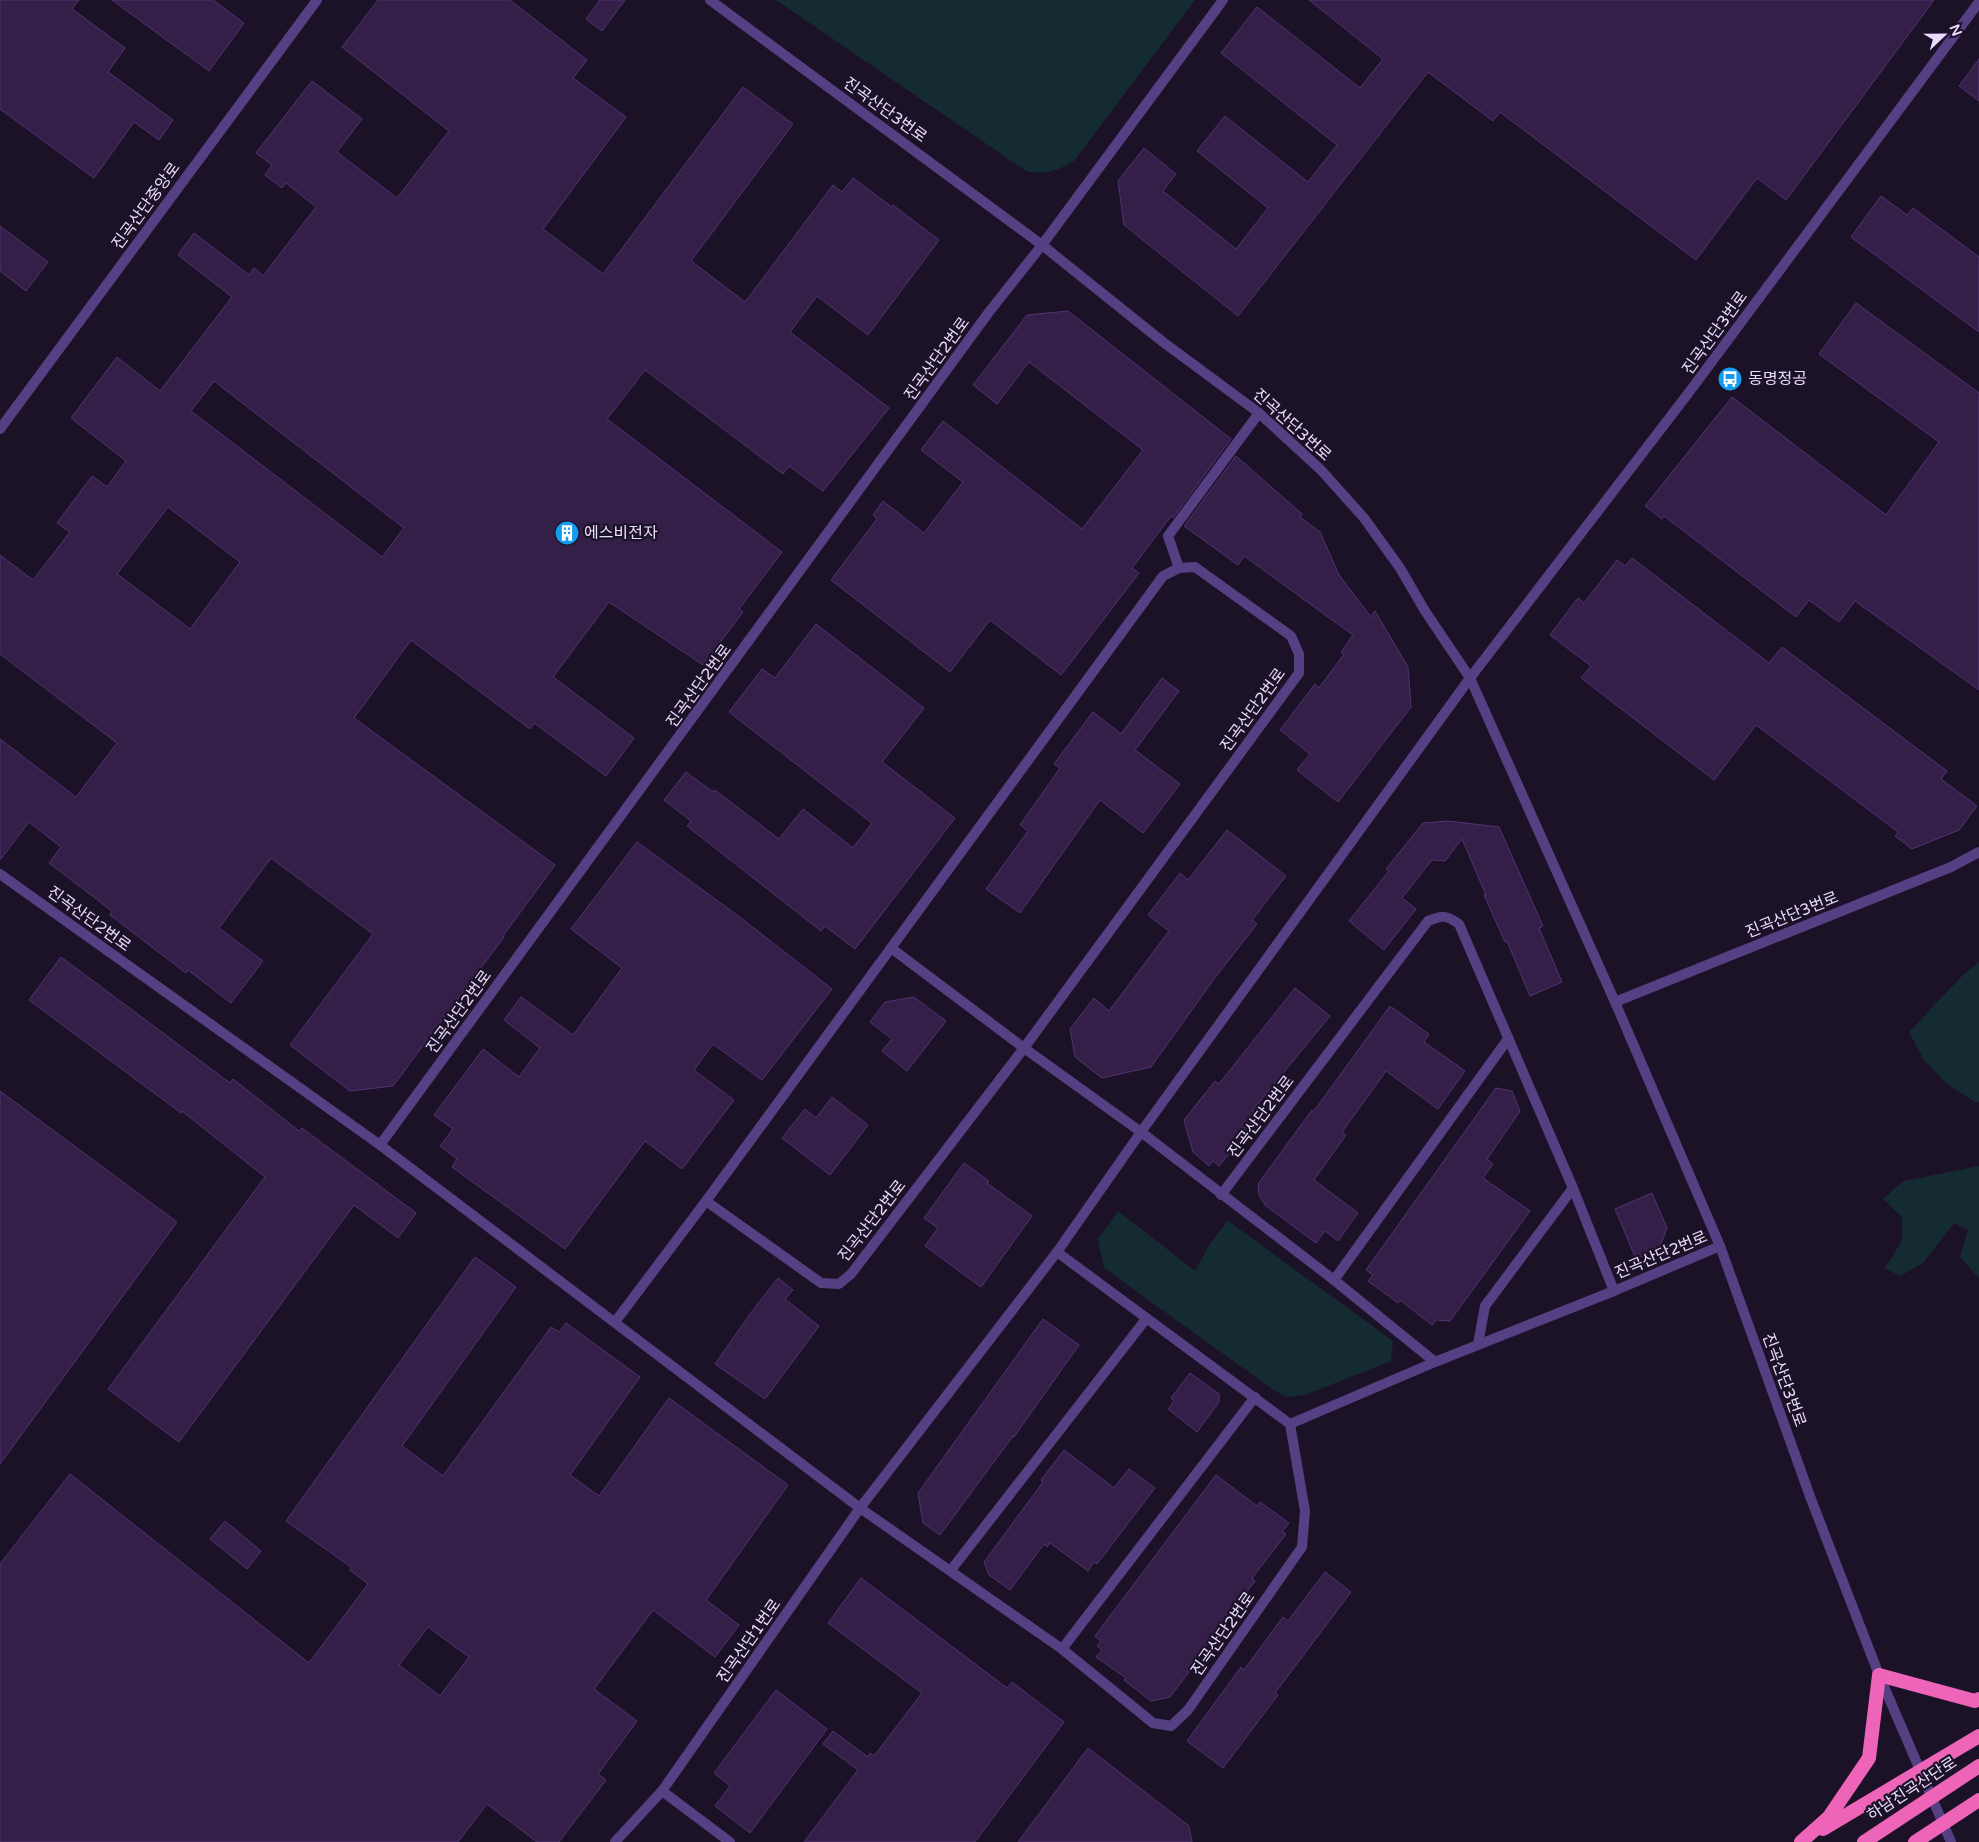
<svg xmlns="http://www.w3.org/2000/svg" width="1979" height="1842" font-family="'Varela Round','Noto Sans KR',sans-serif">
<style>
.green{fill:#152b32}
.building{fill:#331f48;stroke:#513372;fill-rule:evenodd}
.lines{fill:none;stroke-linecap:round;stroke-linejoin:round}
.pedestrian{stroke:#564084;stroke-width:10}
.minor{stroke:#564084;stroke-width:10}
.tertiary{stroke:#564084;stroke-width:10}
.trunk{stroke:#ee64b8;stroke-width:14}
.labels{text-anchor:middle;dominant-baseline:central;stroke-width:4.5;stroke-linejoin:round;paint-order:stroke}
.street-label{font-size:16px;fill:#e9dbfd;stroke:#1c1228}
.poi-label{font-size:16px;fill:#e9dbfd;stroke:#1c1228;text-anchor:start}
</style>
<rect width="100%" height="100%" fill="#1c1228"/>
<g class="green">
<path d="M 776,0 L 1195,0 L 1074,161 C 1056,171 1046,175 1026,171 Z"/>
<path d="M 1979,962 L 1979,1102 L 1975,1102 L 1946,1083 L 1924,1060 L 1909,1032 L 1963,975 Z"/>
<path d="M 1979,1166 L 1979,1278 L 1960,1257 L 1968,1230 L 1954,1223 L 1923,1263 L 1900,1276 L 1885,1268 L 1902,1241 L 1902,1217 L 1883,1199 L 1904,1181 Z"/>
<path d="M 1118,1211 L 1195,1271 L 1211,1242 L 1228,1221 L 1393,1341 L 1391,1361 L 1305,1395 L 1287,1397 L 1275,1391 L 1104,1268 L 1098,1239 Z"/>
</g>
<g class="building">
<path d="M 0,0 L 79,0 L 72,9 L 125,48 L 108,72 L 173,120 L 159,140 L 134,122 L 94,178 L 0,109 Z"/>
<path d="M 112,0 L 213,0 L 244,23 L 209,71 Z"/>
<path d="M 378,0 L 510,0 L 587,60 L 573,78 L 626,117 L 543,229 L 603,274 L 743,87 L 793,124 L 691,261 L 745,302 L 833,185 L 842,192 L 853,178 L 892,207 L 893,205 L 939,240 L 868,335 L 817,296 L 790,332 L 889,408 L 823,491 L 789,466 L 783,474 L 645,370 L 607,419 L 782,552 L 739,609 L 743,612 L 703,665 L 609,602 L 553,677 L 634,738 L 606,776 L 534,723 L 530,729 L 411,640 L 354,718 L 555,865 L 503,936 L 504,937 L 393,1086 L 350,1091 L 290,1045 L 373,934 L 271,858 L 219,928 L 263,961 L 231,1003 L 188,970 L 186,973 L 110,915 L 112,911 L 49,863 L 61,847 L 29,822 L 0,860 L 0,739 L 76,797 L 117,743 L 0,654 L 0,555 L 33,580 L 70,532 L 57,523 L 92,476 L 107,487 L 126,461 L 71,418 L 117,357 L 160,391 L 232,297 L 178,255 L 194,233 L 249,275 L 254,268 L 263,276 L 316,207 L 286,183 L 282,188 L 265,175 L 272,165 L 256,153 L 312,81 L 362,119 L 337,152 L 397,198 L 449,131 L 342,47 ZM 214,381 L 404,528 L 382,557 L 191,411 ZM 168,507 L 240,562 L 190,629 L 117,574 Z"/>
<path d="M 600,0 L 625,0 L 602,31 L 586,19 Z"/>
<path d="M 1309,0 L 1934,0 L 1786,200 L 1757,178 L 1696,260 L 1500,112 L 1493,121 L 1428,72 L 1238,316 L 1124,225 L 1118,181 L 1144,148 L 1176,174 L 1163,191 L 1236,249 L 1268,208 L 1197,151 L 1225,116 L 1308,182 L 1337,145 L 1221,53 L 1257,7 L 1360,88 L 1383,59 Z"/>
<path d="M 1979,59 L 1979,101 L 1959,86 Z"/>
<path d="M 1881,196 L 1907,215 L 1913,208 L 1979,257 L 1979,332 L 1851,237 Z"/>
<path d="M 0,226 L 48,262 L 26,291 L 0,271 Z"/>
<path d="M 1856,303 L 1979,393 L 1979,690 L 1855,601 L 1839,622 L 1809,600 L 1796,617 L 1664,516 L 1662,519 L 1645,506 L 1732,397 L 1886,515 L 1939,442 L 1819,354 Z"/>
<path d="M 1068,311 L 1231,439 L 1173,518 L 1171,516 L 1132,568 L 1139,573 L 1061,675 L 990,620 L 950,672 L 831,580 L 877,519 L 873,515 L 883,501 L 924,533 L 963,482 L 921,450 L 943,421 L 1082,529 L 1143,450 L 1029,362 L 997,404 L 973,385 L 1027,315 Z"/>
<path d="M 1236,456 L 1302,514 L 1300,517 L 1320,532 L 1339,575 L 1371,617 L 1375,611 L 1408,667 L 1411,707 L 1338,802 L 1297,770 L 1310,754 L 1280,730 L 1315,684 L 1319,688 L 1344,654 L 1341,652 L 1353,635 L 1244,556 L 1238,565 L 1184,526 Z"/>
<path d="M 1632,558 L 1769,663 L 1782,647 L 1947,771 L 1941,779 L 1977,806 L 1959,830 L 1912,849 L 1895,836 L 1898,832 L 1756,725 L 1714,780 L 1581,678 L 1591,666 L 1550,635 L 1578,598 L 1584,603 L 1617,560 L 1625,566 Z"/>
<path d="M 816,624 L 924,708 L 882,762 L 955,818 L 855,949 L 825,926 L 821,931 L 687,826 L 691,821 L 664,800 L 686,772 L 713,792 L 715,790 L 779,839 L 803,809 L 853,848 L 872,823 L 729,712 L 762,669 L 775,678 Z"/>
<path d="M 1162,678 L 1179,691 L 1135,750 L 1180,784 L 1143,833 L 1100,800 L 1020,913 L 986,889 L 1028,831 L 1020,825 L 1060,768 L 1054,764 L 1093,712 L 1121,734 Z"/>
<path d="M 1448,821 L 1499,827 L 1543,926 L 1539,928 L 1562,982 L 1530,996 L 1507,941 L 1505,942 L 1484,895 L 1486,895 L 1462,839 L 1445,861 L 1432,860 L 1402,898 L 1416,909 L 1384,950 L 1349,921 L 1389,871 L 1386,869 L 1423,823 Z"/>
<path d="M 1227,830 L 1286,876 L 1252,920 L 1257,924 L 1214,979 L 1151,1067 L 1102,1078 L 1075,1057 L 1070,1029 L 1094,998 L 1109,1011 L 1169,931 L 1148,915 L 1180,873 L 1188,880 Z"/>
<path d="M 637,842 L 737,915 L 832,989 L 762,1080 L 713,1044 L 694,1070 L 734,1100 L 682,1169 L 645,1141 L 565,1249 L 452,1167 L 457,1159 L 440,1146 L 453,1129 L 434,1115 L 483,1049 L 519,1077 L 540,1048 L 504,1020 L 521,997 L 573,1035 L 622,968 L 571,929 Z"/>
<path d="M 61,957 L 230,1083 L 233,1079 L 299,1131 L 302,1128 L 416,1213 L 398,1238 L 354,1205 L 179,1442 L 108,1389 L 265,1177 L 182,1111 L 181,1113 L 29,1000 Z"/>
<path d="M 1295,988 L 1330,1016 L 1252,1111 L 1259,1116 L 1219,1166 L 1213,1161 L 1209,1166 L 1193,1152 L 1184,1120 L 1215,1081 L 1219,1084 Z"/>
<path d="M 914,997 L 946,1021 L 907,1071 L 882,1051 L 892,1039 L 870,1022 L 885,1002 Z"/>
<path d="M 1390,1006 L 1429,1034 L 1424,1042 L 1465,1071 L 1438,1109 L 1386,1071 L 1342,1132 L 1346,1135 L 1314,1180 L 1358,1213 L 1338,1241 L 1325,1231 L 1316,1243 L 1266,1206 L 1259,1195 L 1258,1184 L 1312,1110 L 1314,1111 Z"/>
<path d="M 1496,1088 L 1512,1091 L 1520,1111 L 1487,1159 L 1493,1164 L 1483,1178 L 1530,1211 L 1450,1321 L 1436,1320 L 1432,1325 L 1400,1300 L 1398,1303 L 1368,1281 L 1373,1275 L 1366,1270 Z"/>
<path d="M 0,1091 L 177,1222 L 0,1464 Z"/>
<path d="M 832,1097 L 868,1125 L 830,1175 L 782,1138 L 805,1109 L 816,1118 Z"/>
<path d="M 964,1163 L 989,1181 L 987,1183 L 1032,1216 L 981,1287 L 925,1246 L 938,1228 L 924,1218 Z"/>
<path d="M 1652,1193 L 1667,1228 L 1659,1249 L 1636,1259 L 1615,1209 Z"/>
<path d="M 475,1257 L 516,1287 L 402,1446 L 443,1476 L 551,1327 L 559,1332 L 566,1323 L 640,1377 L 570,1475 L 599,1496 L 669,1398 L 788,1485 L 706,1600 L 739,1625 L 715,1657 L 653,1610 L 594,1689 L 637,1721 L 598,1774 L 606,1780 L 559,1842 L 537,1842 L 487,1804 L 458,1842 L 0,1842 L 0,1564 L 70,1474 L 309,1663 L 368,1584 L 350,1570 L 351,1567 L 286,1521 ZM 428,1627 L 469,1657 L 440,1696 L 399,1665 Z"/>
<path d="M 778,1278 L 793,1290 L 785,1299 L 819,1326 L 765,1399 L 715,1364 L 750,1314 Z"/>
<path d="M 1043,1319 L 1079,1345 L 1014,1437 L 1013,1436 L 940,1535 L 923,1523 L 918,1493 Z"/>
<path d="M 1190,1373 L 1219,1394 L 1219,1402 L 1197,1432 L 1168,1409 L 1174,1401 L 1171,1398 Z"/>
<path d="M 1064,1450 L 1114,1488 L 1129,1469 L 1155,1488 L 1097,1564 L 1094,1562 L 1088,1571 L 1050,1543 L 1047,1547 L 1044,1544 L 1010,1590 L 989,1575 L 984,1562 L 1043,1482 L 1041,1480 Z"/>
<path d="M 1216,1475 L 1257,1506 L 1260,1502 L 1289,1523 L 1282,1532 L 1286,1534 L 1252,1578 L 1255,1581 L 1187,1671 L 1189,1672 L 1170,1697 L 1151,1701 L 1124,1680 L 1126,1678 L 1096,1657 L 1102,1650 L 1097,1646 L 1101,1641 L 1095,1636 Z"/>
<path d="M 225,1521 L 261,1551 L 247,1569 L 210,1539 Z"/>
<path d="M 1325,1572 L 1351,1592 L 1275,1693 L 1278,1695 L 1223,1768 L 1187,1741 L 1241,1667 L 1244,1670 L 1283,1617 L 1288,1621 Z"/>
<path d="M 861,1578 L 1007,1688 L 1012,1682 L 1064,1722 L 975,1842 L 804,1842 L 858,1770 L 823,1744 L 833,1731 L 868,1757 L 870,1753 L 874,1756 L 922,1693 L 828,1623 Z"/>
<path d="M 776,1690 L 827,1729 L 750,1833 L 715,1806 L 730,1786 L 714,1773 Z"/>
<path d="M 1088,1748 L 1189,1826 L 1192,1842 L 1018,1842 Z"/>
</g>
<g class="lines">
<path class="pedestrian" d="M 1179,568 L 1168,536 L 1259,413"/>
<g class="minor">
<path d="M 0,429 L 317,0"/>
<path d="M 0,874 L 380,1145 L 860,1508 L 1062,1649 L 1153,1723 L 1171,1726 L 1188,1710 L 1302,1547 L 1305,1511 L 1290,1424 L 1057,1252"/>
<path d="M 891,948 L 1024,1048 L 1141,1132 L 1334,1280 L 1435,1362"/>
<path d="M 1615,1002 L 1951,867 L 1979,852"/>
<path d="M 380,1145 L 989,312 L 1042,245 L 1223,0"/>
<path d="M 1221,1195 L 1428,921 C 1443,915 1446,915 1459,924 L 1573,1188 L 1614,1291"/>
<path d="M 1334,1280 L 1508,1039"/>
<path d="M 615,1322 L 706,1201 L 1163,576 L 1179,568 L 1195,567 L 1291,636 L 1299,654 L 1299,673 L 1024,1048 L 851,1274 L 839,1284 L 821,1283 L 706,1201"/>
<path d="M 1478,1344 L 1485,1306 L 1573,1188"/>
<path d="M 1290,1424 L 1435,1362 L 1614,1291 L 1720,1246"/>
<path d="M 951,1570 L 1146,1319"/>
<path d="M 1062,1649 L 1255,1397"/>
<path d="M 662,1791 L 730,1842"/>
<path d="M 615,1842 L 662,1791 L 860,1508 L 1057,1252 L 1141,1132 L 1470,678 L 1690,391 L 1979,2"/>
</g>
<path class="tertiary" d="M 710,0 L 1042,245 L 1163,342 L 1259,413 L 1321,470 L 1364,518 L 1400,568 L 1425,611 L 1470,678 L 1615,1002 L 1720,1246 L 1811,1499 L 1879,1675 L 1951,1842"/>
<g class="trunk">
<path d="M 1823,1829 L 1979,1736"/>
<path d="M 1801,1842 L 1829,1817 L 1869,1758 L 1879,1675 L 1975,1701 L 1979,1699"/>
<path d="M 1864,1842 L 1979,1766"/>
<path d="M 1915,1842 L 1979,1800"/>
</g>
</g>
<defs>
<symbol id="bus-disc" viewBox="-11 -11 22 22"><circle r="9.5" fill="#149cf0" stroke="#1c1228"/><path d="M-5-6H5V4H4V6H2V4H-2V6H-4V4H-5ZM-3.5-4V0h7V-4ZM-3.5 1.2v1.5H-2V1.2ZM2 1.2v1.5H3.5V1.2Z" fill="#fff"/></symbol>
<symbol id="building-disc" viewBox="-11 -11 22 22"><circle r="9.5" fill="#149cf0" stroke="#1c1228"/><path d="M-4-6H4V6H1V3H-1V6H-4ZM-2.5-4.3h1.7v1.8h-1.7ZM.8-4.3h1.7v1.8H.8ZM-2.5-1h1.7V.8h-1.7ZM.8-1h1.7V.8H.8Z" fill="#fff"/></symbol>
</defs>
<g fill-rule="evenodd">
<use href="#bus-disc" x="1716" y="365" width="28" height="28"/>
<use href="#building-disc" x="553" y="519" width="28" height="28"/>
</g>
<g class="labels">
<g class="street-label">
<text transform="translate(885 110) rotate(36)">진곡산단3번로</text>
<text transform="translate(146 206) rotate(-54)">진곡산단중앙로</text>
<text transform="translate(1715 333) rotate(-54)">진곡산단3번로</text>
<text transform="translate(937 359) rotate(-54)">진곡산단2번로</text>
<text transform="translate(1292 425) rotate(42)">진곡산단3번로</text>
<text transform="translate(699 686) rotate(-54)">진곡산단2번로</text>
<text transform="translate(1253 710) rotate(-54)">진곡산단2번로</text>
<text transform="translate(1792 915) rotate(-22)">진곡산단3번로</text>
<text transform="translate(89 919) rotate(36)">진곡산단2번로</text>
<text transform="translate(459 1012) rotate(-54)">진곡산단2번로</text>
<text transform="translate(1261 1117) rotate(-53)">진곡산단2번로</text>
<text transform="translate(872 1221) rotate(-52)">진곡산단2번로</text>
<text transform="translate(1661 1255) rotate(-23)">진곡산단2번로</text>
<text transform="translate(1784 1380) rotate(70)">진곡산단3번로</text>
<text transform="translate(1223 1634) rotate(-55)">진곡산단2번로</text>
<text transform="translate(749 1641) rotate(-55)">진곡산단1번로</text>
<text transform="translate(1912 1789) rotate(-33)">하남진곡산단로</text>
</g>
<g class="poi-label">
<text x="1748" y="379">동명정공</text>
<text x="584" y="533">에스비전자</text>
</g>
</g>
<g transform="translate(1944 35) rotate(68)" stroke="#1c1228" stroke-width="4" paint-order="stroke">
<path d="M0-4L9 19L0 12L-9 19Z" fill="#e9dbfd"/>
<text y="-8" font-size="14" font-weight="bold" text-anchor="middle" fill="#e9dbfd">N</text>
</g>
</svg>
